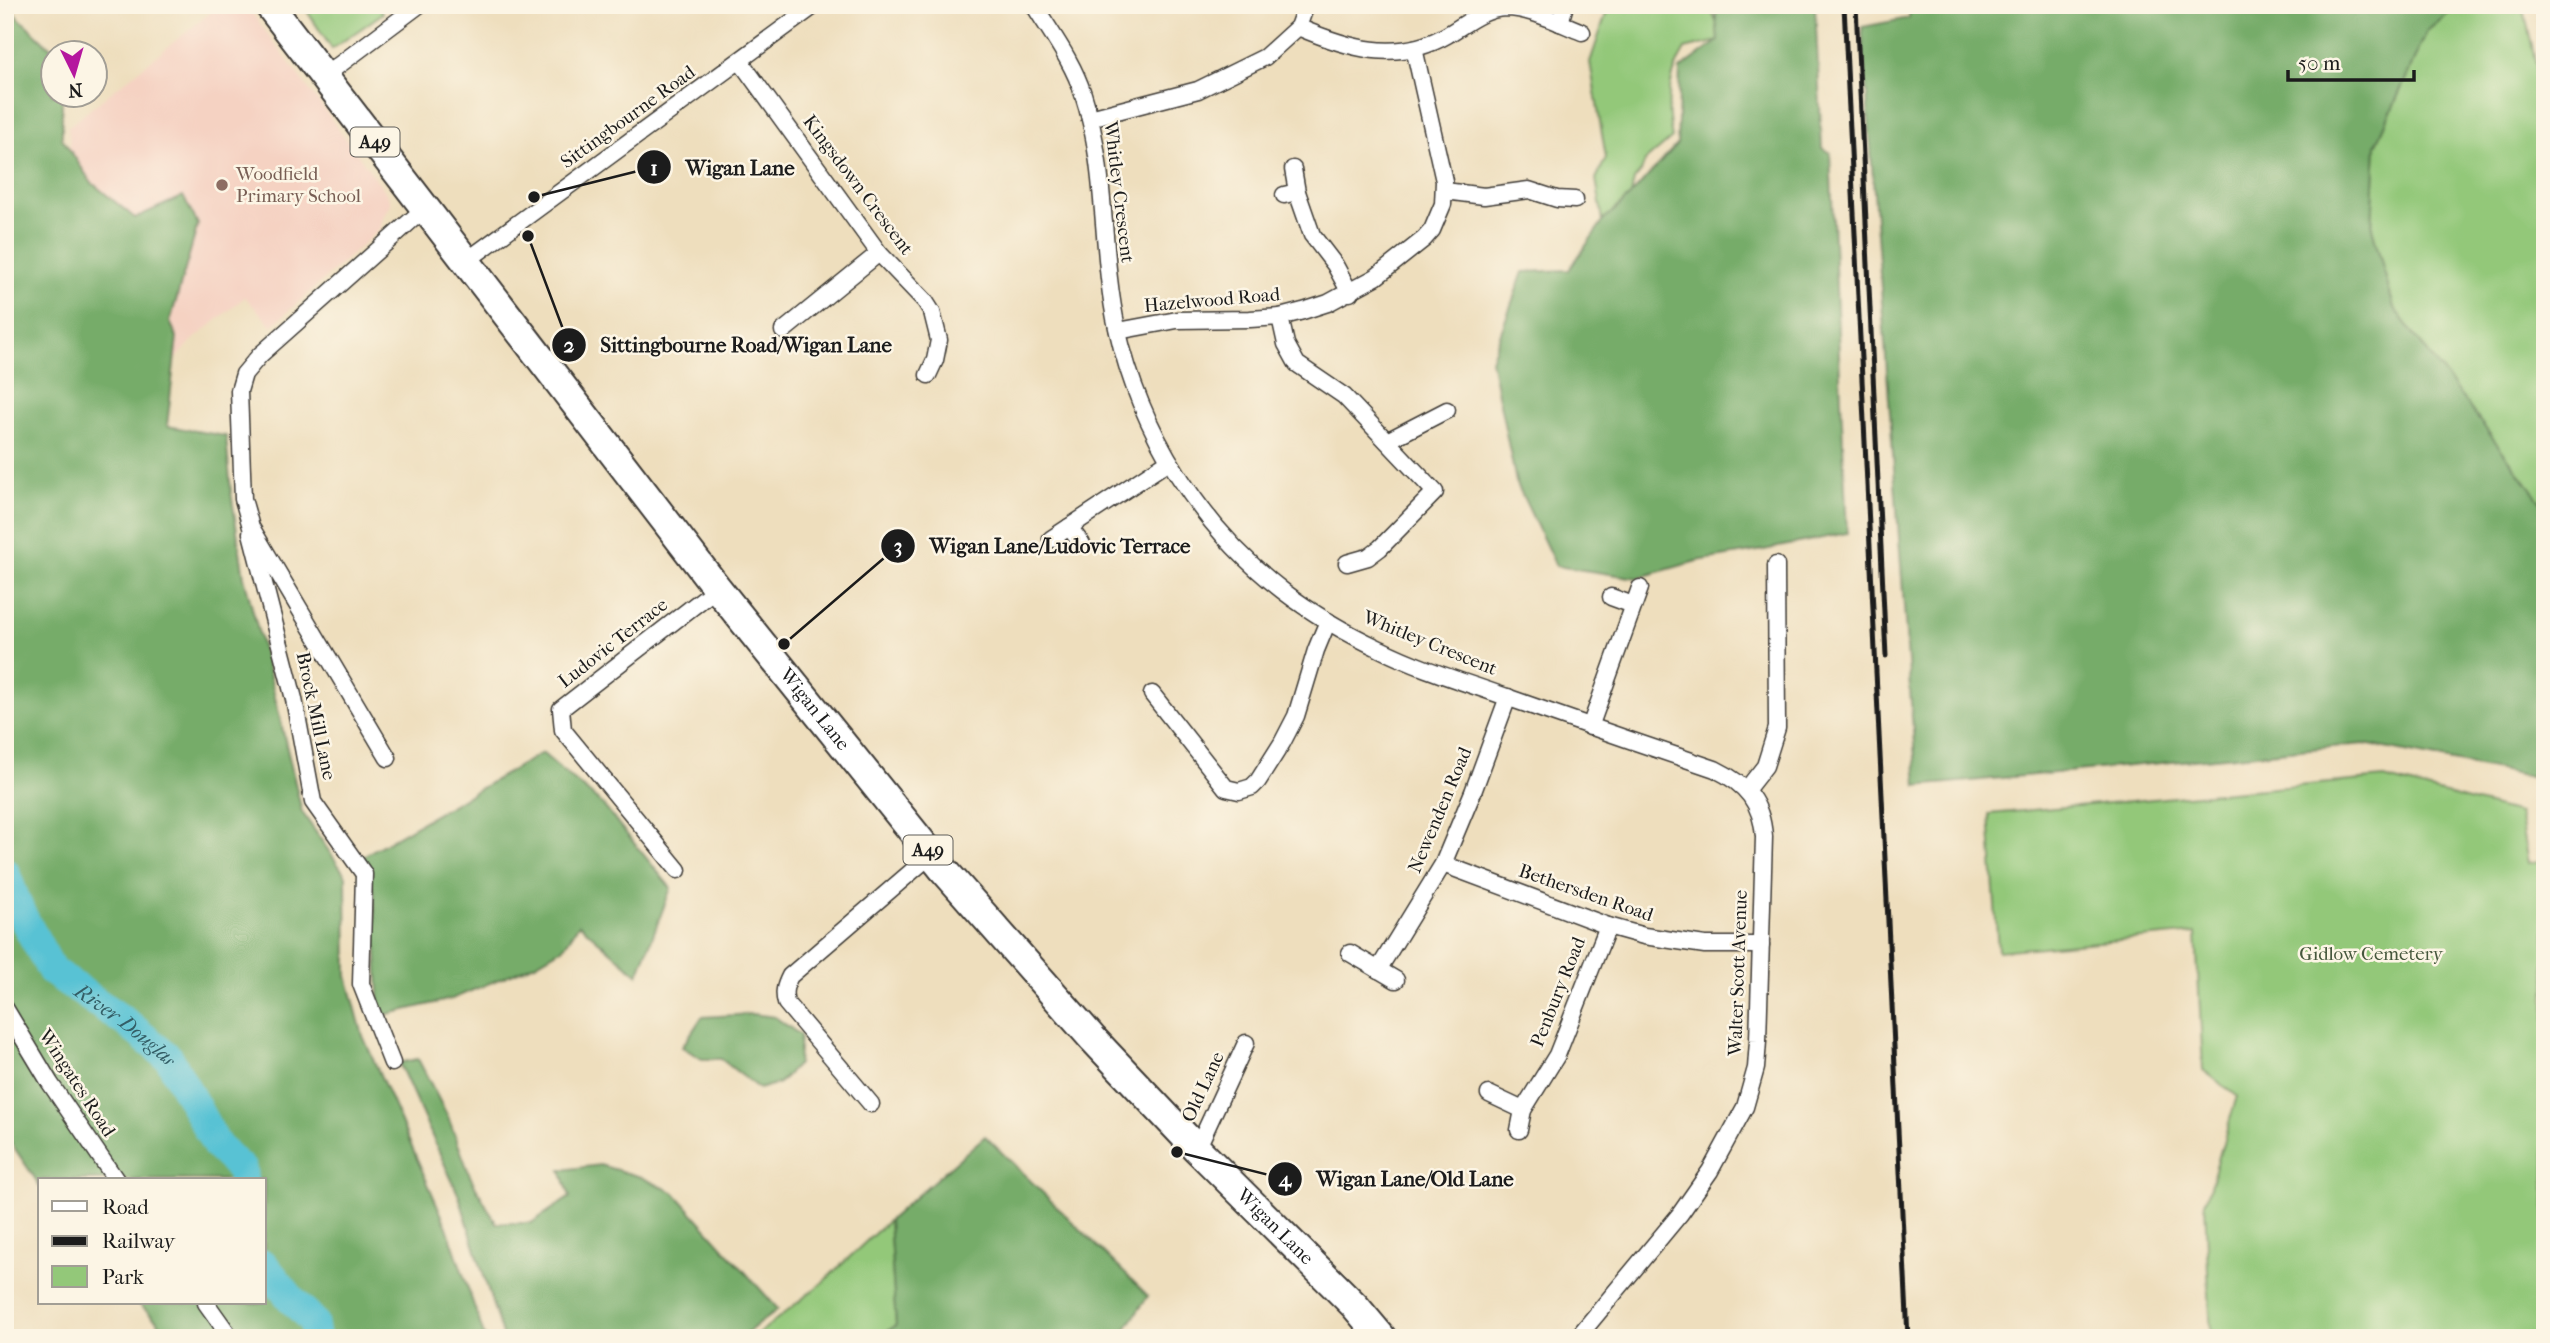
<svg xmlns="http://www.w3.org/2000/svg" width="2550" height="1343" font-family="'IM FELL French Canon',serif">
<style>
.built{fill:#f5d2c2}
.green{fill:#93c879;stroke:#58724a;stroke-width:2}
.forest{fill:#76ac69;stroke:#496442;stroke-width:2}
.lines{fill:none;stroke-linecap:round;stroke-linejoin:round}
.river{stroke:#58c2d4;stroke-width:30}
.street-casing{stroke:#3c3934;stroke-width:19}
.highway-casing{stroke:#3c3934;stroke-width:32}
.street{stroke:#fff;stroke-width:16}
.highway{stroke:#fff;stroke-width:28}
.rail{stroke:#1c1c1c;stroke-width:5}
.education-dot{fill:#8d6e63;stroke:#fcf5e5;stroke-width:2.5}
.labels{text-anchor:middle;dominant-baseline:central;stroke-width:5;stroke-linejoin:round;paint-order:stroke}
.shield{fill:#fcf5e5;stroke:#5f5d58;stroke-width:2}
.shield-label{font-size:18px;font-weight:bold;fill:#1c1c1c}
.street-label{font-size:19px;fill:#1c1c1c;stroke:#fcf5e5}
.education-label{font-size:19px;fill:#785e54;stroke:#fcf5e5;text-anchor:start}
.park-label{font-size:19px;fill:#46583d;stroke:#fcf5e5}
.water-label{font-size:21px;font-style:italic;fill:#345e66;stroke:#fcf5e5}
.leader{fill:none;stroke:#1c1c1c;stroke-width:2.5}
.callout-dot{fill:#1c1c1c;stroke:#fcf5e5;stroke-width:2.5}
.mark-label{font-size:21px;text-anchor:middle;font-weight:bold;fill:#fff}
.callout-label{font-size:21px;text-anchor:middle;font-weight:bold;fill:#1c1c1c;stroke:#fcf5e5;stroke-width:5;stroke-linejoin:round;paint-order:stroke}
</style>
<rect width="100%" height="100%" fill="#fcf5e5"/>
<filter id="ink" filterUnits="userSpaceOnUse"><feTurbulence type="fractalNoise" baseFrequency=".0143" numOctaves="2"/><feDisplacementMap in="SourceGraphic" scale="14" xChannelSelector="R" yChannelSelector="G"/><feConvolveMatrix kernelMatrix="1 2 1 2 8 2 1 2 1" color-interpolation-filters="sRGB"/></filter>
<filter id="wash" filterUnits="userSpaceOnUse"><feTurbulence type="fractalNoise" baseFrequency=".00686" numOctaves="4" result="noise"/><feDisplacementMap in="SourceGraphic" scale="28" xChannelSelector="R" yChannelSelector="G"/><feGaussianBlur stdDeviation="1.57" result="paint"/><feColorMatrix in="noise" values="0 0 0 0 0 0 0 0 0 0 0 0 0 0 0 0 0 1.4 0 .05"/><feComposite in="paint" operator="in"/></filter>
<g filter="url(#wash)">
<rect width="100%" height="100%" fill="#eedebd"/>
<path class="built" d="M 220,5 L 246,5 L 385,191 L 390,199 L 390,205 L 382,219 L 380,229 L 272,326 L 245,297 L 193,340 L 175,360 L 95,313 L 62,179 L 70,143 L 68,127 Z"/>
<g class="green">
<path d="M 303,5 L 378,5 L 383,13 L 332,49 Z"/>
<path d="M 1609,5 L 1709,5 L 1717,23 L 1718,41 L 1685,49 C 1668,76 1665,106 1672,138 L 1645,161 L 1641,172 L 1634,180 L 1631,195 L 1603,221 L 1596,179 L 1606,158 L 1590,62 Z"/>
<path d="M 2459,5 L 2523,5 L 2545,106 L 2545,507 L 2394,308 L 2372,228 L 2376,145 L 2427,31 Z"/>
<path d="M 2384,778 L 2519,813 L 2528,863 L 2545,860 L 2545,1338 L 2211,1338 L 2205,1203 L 2237,1096 L 2203,1070 L 2196,933 L 1998,951 L 1989,814 Z"/>
<path d="M 889,1220 L 896,1325 L 879,1338 L 753,1338 L 822,1283 Z"/>
</g>
<g class="forest">
<path d="M 5,5 L 55,52 L 52,52 L 52,94 L 62,95 L 62,138 L 91,182 L 135,218 L 183,196 L 198,224 L 170,322 L 177,337 L 167,426 L 226,436 L 231,492 L 244,577 L 269,672 L 302,812 L 346,876 L 347,976 L 363,1036 L 447,1227 L 485,1338 L 169,1338 L 157,1321 L 138,1303 L 264,1303 L 264,1180 L 40,1180 L 40,1186 L 5,1134 Z"/>
<path d="M 1715,5 L 1815,5 L 1822,148 L 1830,153 L 1847,533 L 1764,550 L 1697,561 L 1637,578 L 1556,566 L 1516,482 L 1491,360 L 1523,272 L 1569,270 L 1603,221 L 1631,195 L 1677,144 L 1680,69 L 1718,41 Z"/>
<path d="M 1909,5 L 2459,5 L 2427,31 L 2376,145 L 2372,228 L 2394,308 L 2545,507 L 2545,779 L 2364,744 L 1917,786 L 1862,27 L 1909,18 Z"/>
<path d="M 542,753 L 602,804 L 671,888 L 638,975 L 579,924 L 564,947 L 535,964 L 452,999 L 380,1016 L 374,892 L 363,856 Z"/>
<path d="M 753,1014 L 775,1017 L 800,1035 L 798,1064 L 779,1083 L 759,1089 L 721,1059 L 702,1059 L 682,1047 L 702,1017 Z"/>
<path d="M 418,1059 L 448,1117 L 471,1178 L 496,1223 L 531,1223 L 570,1197 L 561,1170 L 600,1165 L 641,1177 L 675,1193 L 778,1309 L 740,1338 L 503,1338 L 459,1196 L 399,1063 Z"/>
<path d="M 985,1136 L 1148,1296 L 1120,1338 L 879,1338 L 896,1325 L 889,1220 Z"/>
</g>
<g class="lines">
<g class="river">
<path id="s1" d="M 5,873 L 20,912 L 52,971 L 128,1024 L 169,1058 L 217,1146 L 242,1170 L 243,1180"/>
<path d="M 264,1265 L 292,1300 L 313,1321 L 316,1338"/>
</g>
</g>
</g>
<g filter="url(#ink)">
<g class="lines">
<defs>
<g id="street">
<path d="M 1034,5 C 1051,33 1073,62 1083,94 C 1108,170 1100,251 1117,328 C 1140,431 1200,527 1283,591 C 1313,614 1346,633 1380,649 C 1422,670 1468,683 1512,699 C 1580,723 1647,746 1715,769 C 1746,784 1762,803 1764,837 L 1758,1041 L 1756,1068 L 1745,1107 L 1710,1171 L 1680,1214 L 1577,1338"/>
<path d="M 1560,23 L 1565,5"/>
<path d="M 1298,27 C 1347,48 1397,64 1447,35 C 1466,24 1483,9 1505,8 C 1531,8 1559,23 1582,32"/>
<path d="M 740,61 L 879,253 L 925,301 L 932,312 L 939,340 L 935,360 L 928,375"/>
<path d="M 323,77 L 419,5"/>
<path d="M 1090,118 L 1198,90 L 1265,57 L 1298,27 L 1306,5"/>
<path d="M 1445,191 L 1484,196 L 1529,190 L 1557,199 L 1575,200"/>
<path d="M 1297,192 L 1312,235 L 1335,265 L 1350,293"/>
<path d="M 1284,195 L 1297,192 L 1293,169"/>
<path d="M 465,262 L 815,5"/>
<path d="M 1280,317 L 1286,344 L 1297,364 L 1344,396 L 1435,492 L 1380,548 L 1368,557 L 1347,563"/>
<path d="M 783,331 L 879,253"/>
<path d="M 1118,331 L 1177,320 L 1250,319 L 1280,317 L 1303,311 L 1328,303 L 1376,277 L 1424,239 L 1432,230 L 1443,204 L 1444,181 L 1414,48"/>
<path d="M 1387,441 L 1447,410"/>
<path d="M 1069,527 L 1082,544"/>
<path d="M 251,533 L 294,699 L 313,802 L 364,874 L 361,984 L 392,1063"/>
<path d="M 1051,539 L 1169,461"/>
<path d="M 1611,597 L 1633,605"/>
<path d="M 1152,694 L 1226,788 L 1239,791 L 1252,787 L 1258,781 L 1282,743 L 1296,716 L 1316,650 L 1328,621"/>
<path d="M 1590,727 L 1640,588"/>
<path d="M 388,758 L 251,527 L 243,499 L 239,391 L 244,374 L 260,355 L 424,209"/>
<path d="M 1747,789 L 1765,766 L 1777,728 L 1776,565"/>
<path d="M 1443,864 L 1608,926 L 1644,936 L 1705,945 L 1761,945"/>
<path d="M 678,870 L 563,730 L 561,709 L 717,588"/>
<path d="M 1350,953 L 1396,980"/>
<path d="M 1378,970 L 1443,864 L 1473,792 L 1508,697"/>
<path d="M 5,1008 L 50,1083 L 116,1180"/>
<path d="M 1489,1094 L 1523,1110"/>
<path d="M 871,1104 L 786,1003 C 783,992 785,986 790,976 L 932,854"/>
<path d="M 1519,1130 L 1523,1110 L 1557,1055 L 1608,926"/>
<path d="M 1197,1149 L 1246,1043"/>
<path d="M 206,1303 L 231,1338"/>
</g>
<g id="highway">
<path id="s2" d="M 269,5 L 717,588 L 943,869 L 1093,1039 L 1197,1149 L 1355,1306 L 1382,1338"/>
</g>
</defs>
<use href="#street" class="street-casing"/>
<use href="#highway" class="highway-casing"/>
<use href="#street" class="street"/>
<use href="#highway" class="highway"/>
<g class="rail">
<path d="M 1844,5 L 1908,1338"/>
<path d="M 1856,5 L 1886,656"/>
</g>
</g>
</g>
<circle class="education-dot" cx="222" cy="185" r="7"/>
<g class="labels">
<g class="shield">
<rect x="350.5" y="127.5" width="49" height="29" rx="5"/>
<rect x="903.5" y="835.5" width="49" height="29" rx="5"/>
</g>
<g class="shield-label">
<text x="375" y="142">A49</text>
<text x="928" y="850">A49</text>
</g>
<g class="street-label">
<text transform="translate(628 117) rotate(-36)">Sittingbourne Road</text>
<text transform="translate(858 185) rotate(53)">Kingsdown Crescent</text>
<text transform="translate(1119 192) rotate(83)">Whitley Crescent</text>
<text transform="translate(1212 300) rotate(-5)">Hazelwood Road</text>
<text transform="translate(613 643) rotate(-38)">Ludovic Terrace</text>
<text transform="translate(1430 643) rotate(22)">Whitley Crescent</text>
<text stroke="none"><textPath href="#s2" startOffset="891">Wigan Lane</textPath></text>
<text transform="translate(316 716) rotate(78)">Brock Mill Lane</text>
<text transform="translate(1440 810) rotate(-67)">Newenden Road</text>
<text transform="translate(1586 893) rotate(19)">Bethersden Road</text>
<text transform="translate(1738 973) rotate(-88)">Walter Scott Avenue</text>
<text transform="translate(1558 992) rotate(-68)">Penbury Road</text>
<text transform="translate(77 1083) rotate(57)">Wingates Road</text>
<text transform="translate(1203 1087) rotate(-65)">Old Lane</text>
<text stroke="none"><textPath href="#s2" startOffset="1584">Wigan Lane</textPath></text>
</g>
<g class="education-label">
<text x="236" y="174">Woodfield<tspan x="236" dy="22">Primary School</tspan></text>
</g>
<g class="park-label">
<text x="2371" y="954">Gidlow Cemetery</text>
</g>
<g class="water-label">
<text stroke="none"><textPath href="#s1" startOffset="200">River Douglas</textPath></text>
</g>
</g>
<path class="leader" d="M534 197L654 167M528 236L569 345M784 644L898 546M1177 1152L1285 1179"/>
<g class="callout-dot">
<circle cx="534" cy="197" r="7"/>
<circle cx="528" cy="236" r="7"/>
<circle cx="784" cy="644" r="7"/>
<circle cx="1177" cy="1152" r="7"/>
<circle cx="654" cy="167" r="18"/>
<circle cx="569" cy="345" r="18"/>
<circle cx="898" cy="546" r="18"/>
<circle cx="1285" cy="1179" r="18"/>
</g>
<g class="mark-label">
<text x="654" y="175">1</text>
<text x="569" y="352">2</text>
<text x="898" y="553">3</text>
<text x="1285" y="1186">4</text>
</g>
<g class="callout-label">
<text x="740" y="175">Wigan Lane</text>
<text x="746" y="352">Sittingbourne Road/Wigan Lane</text>
<text x="1060" y="553">Wigan Lane/Ludovic Terrace</text>
<text x="1415" y="1186">Wigan Lane/Old Lane</text>
</g>
<rect width="2550" height="1343" fill="none" stroke="#fcf5e5" stroke-width="28"/>
<rect x="38" y="1178" width="228" height="126" fill="#fcf5e5" stroke="#a29e95" stroke-width="2"/>
<rect x="52" y="1201" width="35" height="10" fill="#ffffff" stroke="#a29e95" stroke-width="2"/>
<text x="102" y="1214" font-size="21" fill="#1c1c1c">Road</text>
<rect x="52" y="1236" width="35" height="10" fill="#1c1c1c" stroke="#a29e95" stroke-width="2"/>
<text x="102" y="1248" font-size="21" fill="#1c1c1c">Railway</text>
<rect x="52" y="1266" width="35" height="21" fill="#93c879" stroke="#a29e95" stroke-width="2"/>
<text x="102" y="1284" font-size="21" fill="#1c1c1c">Park</text>
<g transform="translate(74 74) rotate(175)"><circle r="33" fill="#fcf5e5" stroke="#a29e95" stroke-width="2"/>
<path d="M0-5L12 26L0 18L-12 26Z" fill="#b5179e"/>
<text y="-10" font-size="19" font-weight="bold" text-anchor="middle" fill="#1c1c1c">N</text>
</g>
<path d="M2288 70v10h126v-10" fill="none" stroke="#1c1c1c" stroke-width="3.5"/>
<text x="2298" y="70" font-size="21" fill="#1c1c1c" stroke="#fcf5e5" stroke-width="5" paint-order="stroke">50 m</text>
</svg>
